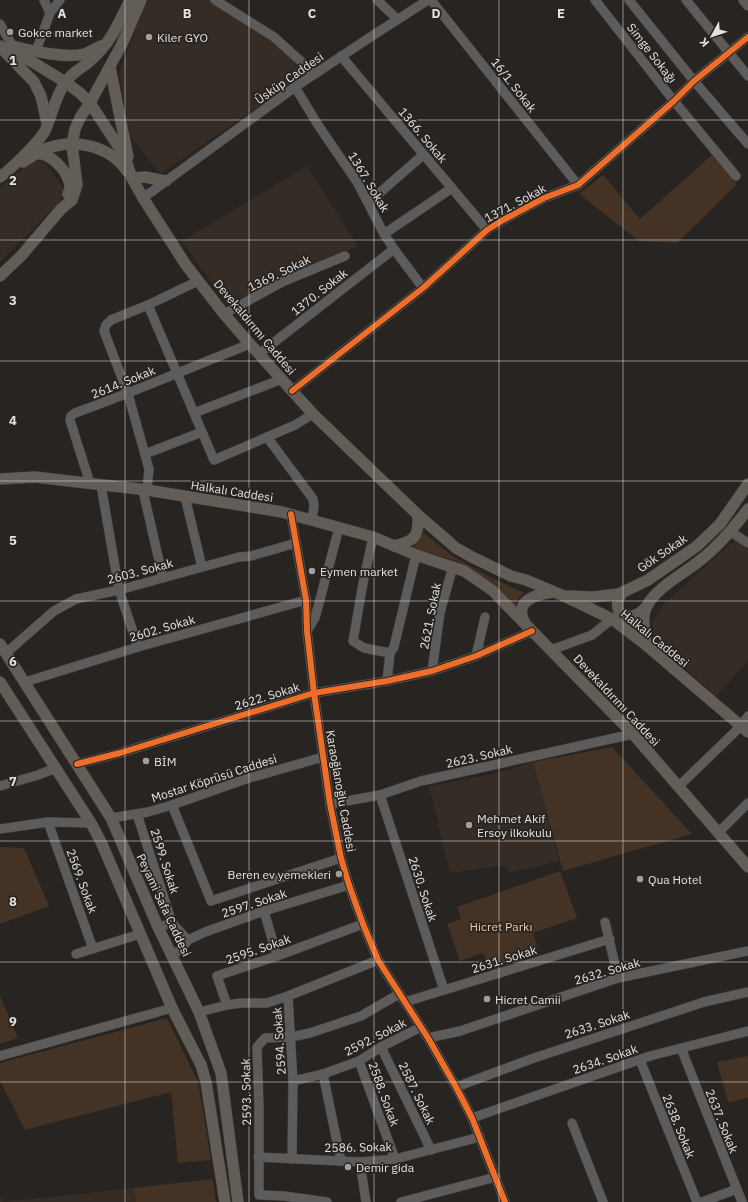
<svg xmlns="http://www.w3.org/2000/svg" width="748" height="1202" font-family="'IBM Plex Sans',sans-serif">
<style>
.built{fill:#352c26}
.green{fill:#443325}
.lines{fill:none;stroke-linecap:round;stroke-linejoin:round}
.minor-casing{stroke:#43403f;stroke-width:10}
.major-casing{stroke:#43403f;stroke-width:12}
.minor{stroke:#5e5c5b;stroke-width:9}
.major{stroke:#635d58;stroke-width:11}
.cycleway-casing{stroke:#282421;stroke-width:8}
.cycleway{stroke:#ee6e29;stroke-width:6}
.grid{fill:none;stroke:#e5e3e1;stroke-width:1;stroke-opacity:0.55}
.poi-dot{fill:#a2a09e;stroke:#282421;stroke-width:1.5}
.labels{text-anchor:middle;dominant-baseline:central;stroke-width:3.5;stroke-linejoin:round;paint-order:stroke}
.poi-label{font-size:12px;fill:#e5e3e1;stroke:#282421;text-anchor:start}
.street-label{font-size:12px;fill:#e5e3e1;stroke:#282421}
.park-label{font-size:12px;fill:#f6c7a0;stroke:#282421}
.grid-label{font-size:13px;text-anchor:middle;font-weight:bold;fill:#e5e3e1;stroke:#282421;stroke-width:3.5;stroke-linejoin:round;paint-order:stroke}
</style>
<rect width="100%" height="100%" fill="#272422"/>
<g class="built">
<path d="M 147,0 L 221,0 L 314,69 L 160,174 L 130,135 L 119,73 Z"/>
<path d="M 34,159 L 45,163 L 65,190 L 59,202 L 0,262 L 0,188 Z"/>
<path d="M 307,166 L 358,246 L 227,305 L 182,241 Z"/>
<path d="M 742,534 L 748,538 L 748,660 L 716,696 L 653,639 L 653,620 L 666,602 Z"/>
<path d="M 533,762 L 559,861 L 508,873 L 507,865 L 450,873 L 429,786 L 488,775 Z"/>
<path d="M 134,1188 L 136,1202 L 0,1202 L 0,1196 L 4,1202 Z"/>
</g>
<g class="green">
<path d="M 712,155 L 737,184 L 677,243 L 639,241 L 579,194 L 603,175 L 640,219 Z"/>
<path d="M 421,531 L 451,555 L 488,576 L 524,593 L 518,599 L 515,605 L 495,584 L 457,561 L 413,548 Z"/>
<path d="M 612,747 L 692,834 L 563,871 L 533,762 Z"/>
<path d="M 0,847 L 24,848 L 49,906 L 0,924 Z"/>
<path d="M 560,871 L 577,918 L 533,933 L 538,949 L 488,966 L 483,953 L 460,961 L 447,924 L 461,919 L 457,907 Z"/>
<path d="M 0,996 L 18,1038 L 0,1044 Z"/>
<path d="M 167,1018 L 198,1082 L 211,1160 L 178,1163 L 171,1092 L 25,1130 L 0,1081 L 0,1063 Z"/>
<path d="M 748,1056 L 748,1098 L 728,1102 L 717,1062 Z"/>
<path d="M 213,1179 L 216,1202 L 136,1202 L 134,1188 Z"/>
</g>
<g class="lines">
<defs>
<g id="minor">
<path d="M 215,0 L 274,37 L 315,74"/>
<path d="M 377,0 L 397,19"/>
<path d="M 431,0 L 578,185"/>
<path d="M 595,0 L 674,101 L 736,176"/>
<path d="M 629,0 L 694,81 L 748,144"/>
<path d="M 686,0 L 748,76"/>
<path d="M 743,0 L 748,6"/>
<path d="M 50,13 L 60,0"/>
<path d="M 0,24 L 13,47"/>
<path d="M 36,51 L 50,13 L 44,0"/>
<path d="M 341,56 L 487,230"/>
<path d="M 295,87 L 318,125 L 357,182 L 384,234 L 394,249 L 423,288"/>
<path d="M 143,198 L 295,87 L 375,34 L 428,0"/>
<path d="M 369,202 L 423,155"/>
<path d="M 384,234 L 452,188"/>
<path d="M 148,305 L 214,460 L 295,425 L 313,414"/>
<path d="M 224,314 L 282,282 L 345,256"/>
<path d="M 259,354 L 394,249"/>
<path d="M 292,391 L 423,288 L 487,230 L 503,220 L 544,198 L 578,185 L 674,101 L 694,81 L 748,37"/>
<path d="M 194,413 L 282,379"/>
<path d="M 267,437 L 313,499 L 314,506 L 312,520"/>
<path d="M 145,454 L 202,432"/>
<path d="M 88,483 L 88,477 L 70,420 L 71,416 L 75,413 C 134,392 191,367 250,344"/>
<path d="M 101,485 L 119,590 L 138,647"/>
<path d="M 147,490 L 149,469 L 128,394 L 104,331 L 106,325 L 111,320 L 148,305 L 198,281"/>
<path d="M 143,491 L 163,578"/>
<path d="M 185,497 L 202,567"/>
<path d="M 291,514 L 306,600 L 307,631 L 314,693 L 330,804 L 341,858 L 349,885 L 363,924 L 378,960 L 428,1038 L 456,1087 L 472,1118 L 505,1202"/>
<path d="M 731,532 L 748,543"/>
<path d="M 373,537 L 363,583 L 353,641 L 364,648 L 390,653 L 394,647 L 416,555"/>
<path d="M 307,631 L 315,618 L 339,528"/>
<path d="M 551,650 L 592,635 L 612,619"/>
<path d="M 6,653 L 54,611 L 76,599 L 119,590 L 239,557 L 251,556 L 296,543"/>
<path d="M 476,656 L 485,617"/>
<path d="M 432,671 L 440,613 L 453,566"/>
<path d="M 387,681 L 390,653"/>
<path d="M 25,682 L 138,647 L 306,600"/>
<path d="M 77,764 L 120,753 L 314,693 L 387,681 L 432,671 L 476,656 L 532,631"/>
<path d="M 0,786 L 38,775 L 56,768"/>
<path d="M 678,787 L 741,726 L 748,716"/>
<path d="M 380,795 L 444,990"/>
<path d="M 330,804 L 380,795 L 421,781 L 633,734"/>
<path d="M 172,805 L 211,901 L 341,858"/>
<path d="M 137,814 L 172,923 L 158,927"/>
<path d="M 111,818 L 148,812 L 172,805 L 246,779 L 323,757"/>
<path d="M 48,822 L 93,949"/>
<path d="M 0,829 L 48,822 L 91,823"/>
<path d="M 718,833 L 748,803"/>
<path d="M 264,911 L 277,956"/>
<path d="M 605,922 L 618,978"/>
<path d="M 172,923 L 188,940"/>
<path d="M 76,954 L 140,934"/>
<path d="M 172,954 L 181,950 L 188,940 L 205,932 L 264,911 L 349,885"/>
<path d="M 405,1002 L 610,939"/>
<path d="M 227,1005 L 241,1003 L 267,1003 L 288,996"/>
<path d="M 199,1012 L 227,1005 L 217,976 L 277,956 L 363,924"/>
<path d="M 428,1038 L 460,1031 L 618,978 L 748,951"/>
<path d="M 381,1047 L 431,1150"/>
<path d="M 681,1048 L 742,1202"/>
<path d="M 0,1056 L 172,1008"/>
<path d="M 640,1060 L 697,1202"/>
<path d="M 359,1061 L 395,1159"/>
<path d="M 323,1074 L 341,1161"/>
<path d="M 293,1081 L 323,1074 L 359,1061 L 381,1047 L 421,1027"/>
<path d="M 456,1087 L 534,1058 L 704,1002 L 748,992"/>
<path d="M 472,1118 L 650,1056 L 748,1031"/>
<path d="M 572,1123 L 603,1202"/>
<path d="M 258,1157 L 360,1162 L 395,1159 L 480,1137"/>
<path d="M 292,1159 L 293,1081 L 288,996 L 378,960"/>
<path d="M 360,1162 L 366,1202"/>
<path d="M 327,1202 L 284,1196 L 259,1195 L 259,1106 L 257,1047 L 265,1038 L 291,1037 L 310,1033 L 361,1016 L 399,994"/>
<path d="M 401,1202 L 496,1177"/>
<path d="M 702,1202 L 737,1189"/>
</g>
<g id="major">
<path d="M 0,46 L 31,61 L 65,82 L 80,93 L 90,103 L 124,155 L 132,178 L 143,198 L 186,265 L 224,314 L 250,344 L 313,414 L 418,515 L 456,548 L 472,557 L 511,576 L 526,580 L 564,596 L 612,619 L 646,645 L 748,732"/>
<path d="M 11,46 C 31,50 64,59 84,54 C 89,53 95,48 101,46"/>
<path d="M 5,52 L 34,82 L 41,96 L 47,123"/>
<path d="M 110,67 L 128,157"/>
<path d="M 36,154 C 49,152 66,169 69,182 C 71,186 70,190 68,194"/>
<path d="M 23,162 C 31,157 38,152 45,149 C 74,138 109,145 127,171"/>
<path d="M 0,177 C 12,168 38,143 45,131 C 52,115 55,97 65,83 C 71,73 82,68 90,61 C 110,44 119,23 130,0"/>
<path d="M 132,178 L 145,177 L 166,181"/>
<path d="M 0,276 L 22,255 L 61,209 L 72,200 L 77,185 L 72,144 L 75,129 L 81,116 L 90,103 L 122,44 L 141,0"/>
<path d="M 0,479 L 35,477 L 147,490 L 282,512 L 373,537 L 416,555 L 464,571 L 492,590 L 633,734 L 748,867"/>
<path d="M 394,546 C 415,541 419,537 418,515"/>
<path d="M 623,592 C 607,611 629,627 646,607"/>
<path d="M 568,596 L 593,597 L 619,594 L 648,580 L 697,546 L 720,524 L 748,484"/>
<path d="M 525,623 C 512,601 537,594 553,592"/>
<path d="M 0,644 L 111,818 L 158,927 L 199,1012 L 221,1073 L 238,1202"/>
<path d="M 646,645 C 645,632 641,617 647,606 C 656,588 683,574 698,562 C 718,547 733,529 748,509"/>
<path d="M 0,682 L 91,823 L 102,844 L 172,1008 L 201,1065 L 206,1082 L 225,1202"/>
</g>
</defs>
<use href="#minor" class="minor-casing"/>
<use href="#major" class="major-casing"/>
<use href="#minor" class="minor"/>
<use href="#major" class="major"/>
<defs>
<g id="cycleway">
<path d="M 292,391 L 423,288 L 487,230 L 503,220 L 544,198 L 578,185 L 674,101 L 694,81 L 748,37"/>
<path d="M 291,514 L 306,600 L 307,631 L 314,693 L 330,804 L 341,858 L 349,885 L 363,924 L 378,960 L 428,1038 L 456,1087 L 472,1118 L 505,1202"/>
<path d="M 77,764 L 120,753 L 314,693 L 387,681 L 432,671 L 476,656 L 532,631"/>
</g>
</defs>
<use href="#cycleway" class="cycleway-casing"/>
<use href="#cycleway" class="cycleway"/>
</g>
<path class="grid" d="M 125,0 L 125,1202M 249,0 L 249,1202M 374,0 L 374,1202M 499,0 L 499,1202M 623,0 L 623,1202M 0,120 L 748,120M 0,240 L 748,240M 0,361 L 748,361M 0,481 L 748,481M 0,601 L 748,601M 0,721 L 748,721M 0,841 L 748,841M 0,962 L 748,962M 0,1082 L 748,1082"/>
<g class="poi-dot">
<circle cx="10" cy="32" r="4"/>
<circle cx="149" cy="37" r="4"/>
<circle cx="312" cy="571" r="4"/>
<circle cx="146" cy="761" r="4"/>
<circle cx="469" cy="825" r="4"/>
<circle cx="339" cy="874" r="4"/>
<circle cx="640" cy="879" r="4"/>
<circle cx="487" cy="999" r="4"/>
<circle cx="348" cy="1167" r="4"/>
</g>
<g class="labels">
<g class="poi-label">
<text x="18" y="32">Gokce market</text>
<text x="157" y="37">Kiler GYO</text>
<text x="320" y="571">Eymen market</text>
<text x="154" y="761">BİM</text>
<text x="477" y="818">Mehmet Akif<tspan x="477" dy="14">Ersoy ilkokulu</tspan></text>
<text x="331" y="874" text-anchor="end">Beren ev yemekleri</text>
<text x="648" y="879">Qua Hotel</text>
<text x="495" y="999">Hicret Camii</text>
<text x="356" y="1167">Demir gida</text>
</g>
<g class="street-label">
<text transform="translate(652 53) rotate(52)">Simge Sokağı</text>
<text transform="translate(289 78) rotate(-35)">Üsküp Caddesi</text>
<text transform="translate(514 85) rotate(52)">16/1. Sokak</text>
<text transform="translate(423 135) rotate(50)">1366. Sokak</text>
<text transform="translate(369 182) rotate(59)">1367. Sokak</text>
<text transform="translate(515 203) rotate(-28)">1371. Sokak</text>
<text transform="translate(279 273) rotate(-26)">1369. Sokak</text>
<text transform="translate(319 292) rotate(-38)">1370. Sokak</text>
<text transform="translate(255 327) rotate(50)">Devekaldırımı Caddesi</text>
<text transform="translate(123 382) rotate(-22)">2614. Sokak</text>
<text transform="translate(232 491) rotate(9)">Halkalı Caddesi</text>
<text transform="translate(662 553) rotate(-34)">Gök Sokak</text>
<text transform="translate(140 571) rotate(-15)">2603. Sokak</text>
<text transform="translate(430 616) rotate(-79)">2621. Sokak</text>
<text transform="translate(162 628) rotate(-16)">2602. Sokak</text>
<text transform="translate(655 638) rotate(39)">Halkalı Caddesi</text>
<text transform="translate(267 696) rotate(-17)">2622. Sokak</text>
<text transform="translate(617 700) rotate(47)">Devekaldırımı Caddesi</text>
<text transform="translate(479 756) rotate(-13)">2623. Sokak</text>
<text transform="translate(214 778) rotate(-18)">Mostar Köprüsü Caddesi</text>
<text transform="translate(341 791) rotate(80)">Karaoğlanoğlu Caddesi</text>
<text transform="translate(165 861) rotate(72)">2599. Sokak</text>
<text transform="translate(82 881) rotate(70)">2569. Sokak</text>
<text transform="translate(423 889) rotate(72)">2630. Sokak</text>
<text transform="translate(254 903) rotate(-18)">2597. Sokak</text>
<text transform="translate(164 905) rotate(65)">Peyami Safa Caddesi</text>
<text transform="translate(258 949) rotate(-19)">2595. Sokak</text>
<text transform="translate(504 959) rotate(-17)">2631. Sokak</text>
<text transform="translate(607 971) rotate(-16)">2632. Sokak</text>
<text transform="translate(597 1024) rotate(-18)">2633. Sokak</text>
<text transform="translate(375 1037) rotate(-27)">2592. Sokak</text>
<text transform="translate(279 1041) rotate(-94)">2594. Sokak</text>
<text transform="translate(605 1059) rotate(-19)">2634. Sokak</text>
<text transform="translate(246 1092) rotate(-91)">2593. Sokak</text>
<text transform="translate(417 1093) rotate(64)">2587. Sokak</text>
<text transform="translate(384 1094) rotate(70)">2588. Sokak</text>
<text transform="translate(722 1121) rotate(68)">2637. Sokak</text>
<text transform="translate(679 1126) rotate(68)">2638. Sokak</text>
<text transform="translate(358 1147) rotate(-1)">2586. Sokak</text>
</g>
<g class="park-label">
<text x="501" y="926">Hicret Parkı</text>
</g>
</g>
<g class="grid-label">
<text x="62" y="18">A</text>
<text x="187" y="18">B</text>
<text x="312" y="18">C</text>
<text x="436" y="18">D</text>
<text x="561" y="18">E</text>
<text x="13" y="65">1</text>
<text x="13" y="185">2</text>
<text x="13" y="305">3</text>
<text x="13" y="425">4</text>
<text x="13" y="545">5</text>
<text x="13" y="666">6</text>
<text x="13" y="786">7</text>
<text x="13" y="906">8</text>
<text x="13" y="1026">9</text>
</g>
<g transform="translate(712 36) rotate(230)" stroke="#282421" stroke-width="3" paint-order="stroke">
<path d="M0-3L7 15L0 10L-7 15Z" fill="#e5e3e1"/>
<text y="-6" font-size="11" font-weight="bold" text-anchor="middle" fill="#e5e3e1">K</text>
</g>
</svg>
